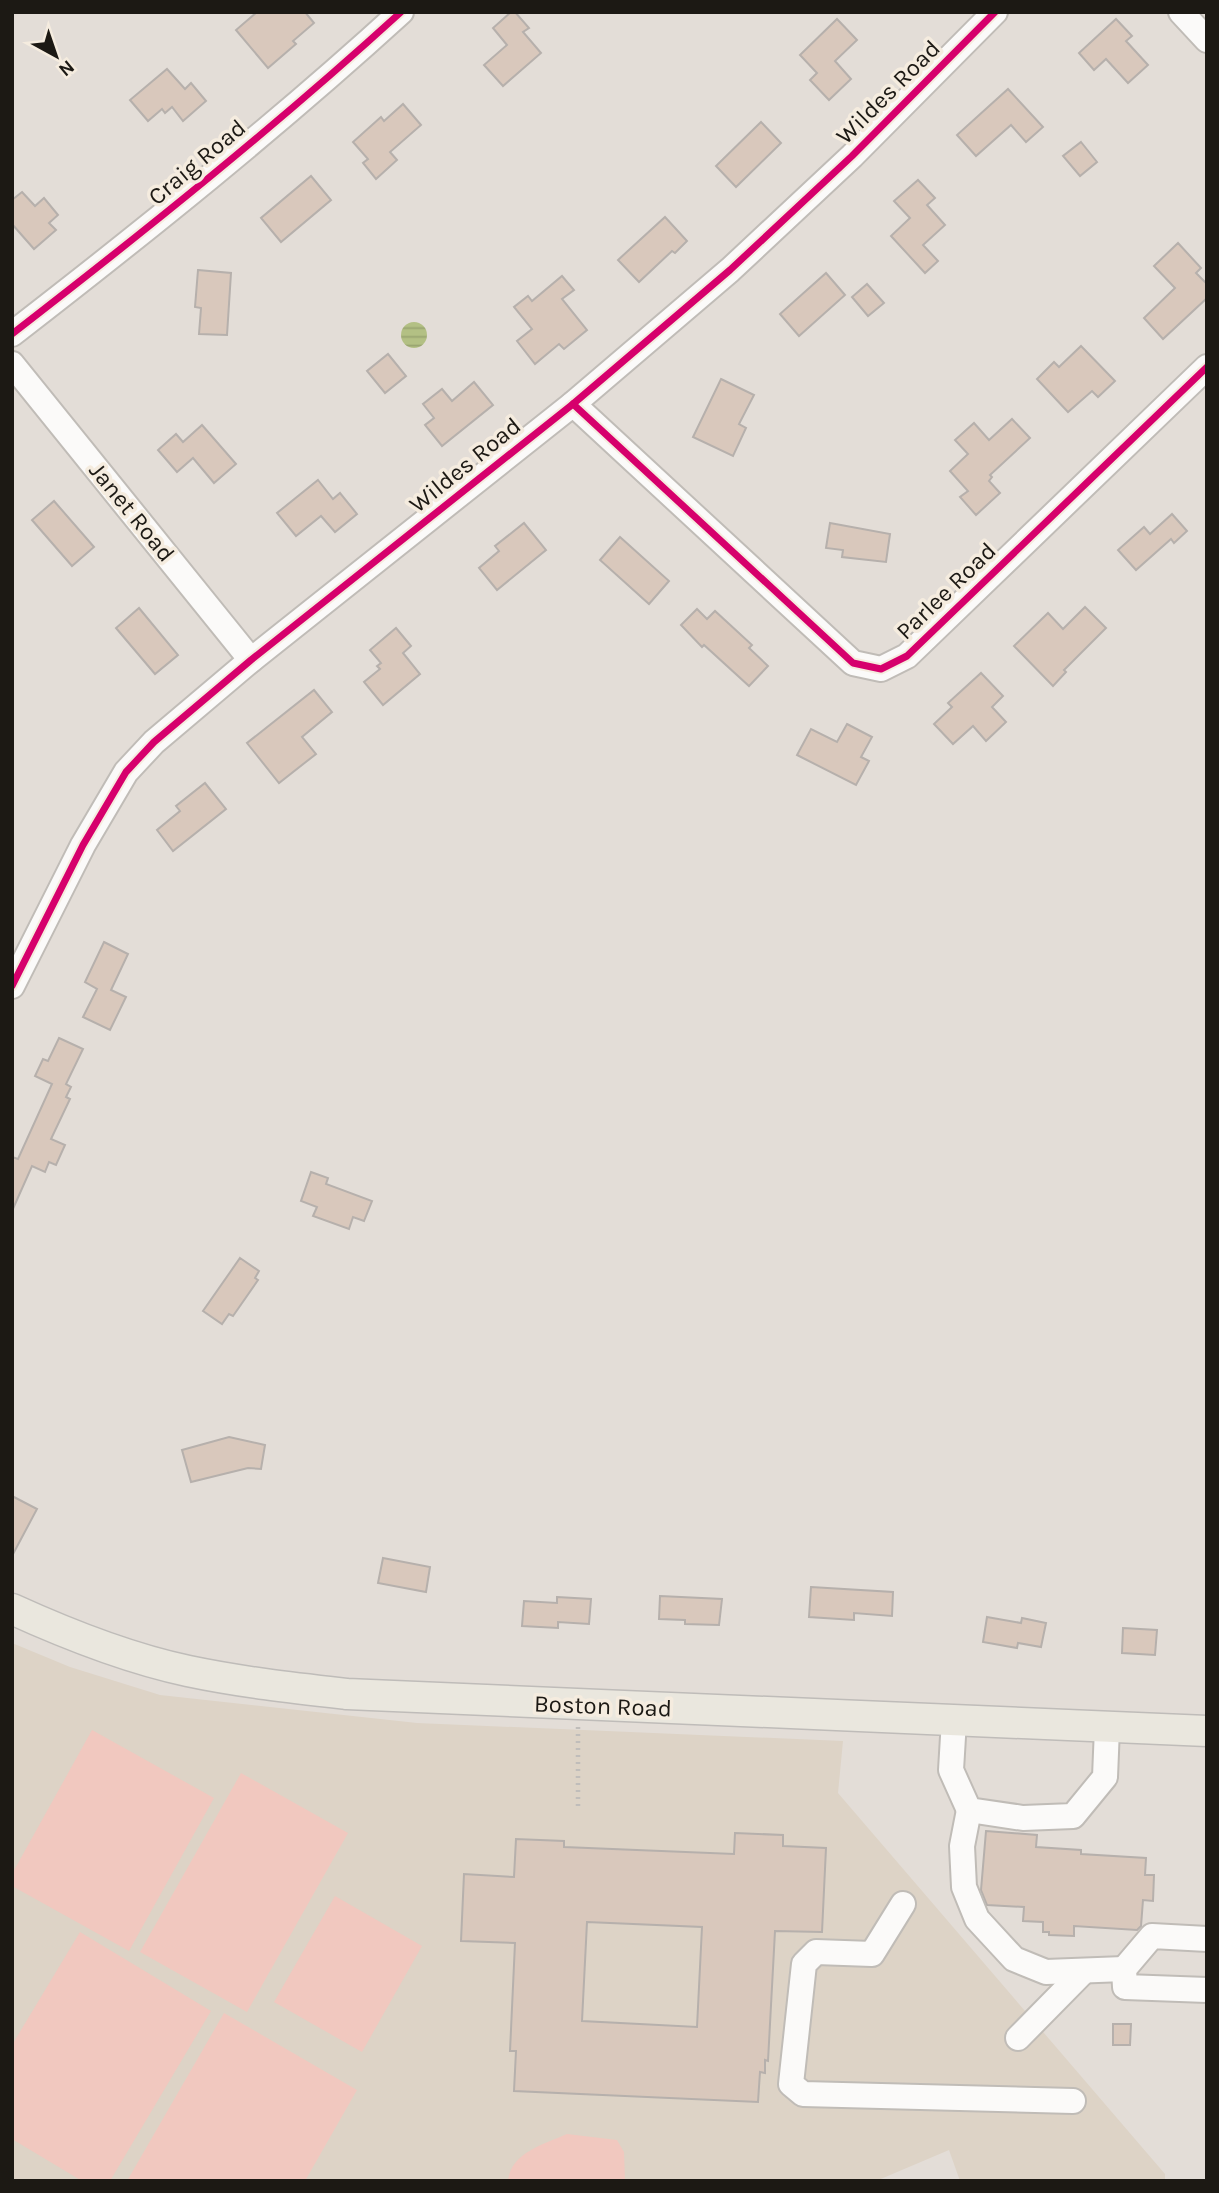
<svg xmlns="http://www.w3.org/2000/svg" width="1219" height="2193" font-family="Karla,sans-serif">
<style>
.built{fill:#ddd3c6}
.green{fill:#f1c8bf}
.water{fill:url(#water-rules)}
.building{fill:#d9c8bc;stroke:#b6b0ac;stroke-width:2;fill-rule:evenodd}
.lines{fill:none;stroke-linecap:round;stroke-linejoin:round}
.minor-casing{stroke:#c0bcb7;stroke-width:28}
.major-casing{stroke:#bfbcb9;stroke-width:33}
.path{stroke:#c0bdba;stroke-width:4.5;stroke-dasharray:2 5;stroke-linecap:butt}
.minor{stroke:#fbfaf9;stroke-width:24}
.major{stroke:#eae7de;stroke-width:30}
.cycleway-casing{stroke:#f5ecdf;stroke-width:11}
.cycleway{stroke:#d6006c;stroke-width:7}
.labels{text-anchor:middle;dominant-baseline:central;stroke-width:7;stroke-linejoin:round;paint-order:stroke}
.street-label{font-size:24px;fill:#1c1914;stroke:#f5ecdf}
</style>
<defs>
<pattern id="water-rules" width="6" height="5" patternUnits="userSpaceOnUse" patternTransform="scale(1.75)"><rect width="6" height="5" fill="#b3c084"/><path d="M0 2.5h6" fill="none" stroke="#99a471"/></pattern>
</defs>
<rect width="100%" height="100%" fill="#e3ddd7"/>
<path class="built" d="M 12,1643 L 70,1667 L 160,1695 L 417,1723 L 843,1741 L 838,1793 L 1165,2174 L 1165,2181 L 960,2181 L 949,2150 L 876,2181 L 12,2181 Z"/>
<g class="green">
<path d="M 92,1730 L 214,1798 L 129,1951 L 12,1886 L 12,1874 Z"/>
<path d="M 241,1773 L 348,1833 L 247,2012 L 140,1952 Z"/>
<path d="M 335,1896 L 422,1946 L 362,2052 L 274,2002 Z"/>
<path d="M 80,1932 L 211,2011 L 110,2181 L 82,2181 L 12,2139 L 12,2045 Z"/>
<path d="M 224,2013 L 357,2090 L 305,2181 L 127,2181 Z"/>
<path d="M 567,2134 L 617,2140 L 624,2152 L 625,2180 L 508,2181 C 511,2152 545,2144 567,2134 Z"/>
</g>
<circle class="water" cx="414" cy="335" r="13"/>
<g class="building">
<path d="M 257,12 L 305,12 L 314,23 L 293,41 L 296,44 L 268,68 L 236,30 Z"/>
<path d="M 511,12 L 515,12 L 529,28 L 523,32 L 541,53 L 503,86 L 484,65 L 507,45 L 493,28 Z"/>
<path d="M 837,19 L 857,40 L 835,61 L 851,79 L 829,100 L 810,80 L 817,73 L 800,55 Z"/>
<path d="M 1116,19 L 1132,36 L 1126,41 L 1148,65 L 1128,83 L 1106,59 L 1094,70 L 1079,53 Z"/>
<path d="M 167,69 L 185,89 L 191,83 L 206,101 L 183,121 L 172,107 L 165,113 L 162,109 L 148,121 L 130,100 Z"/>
<path d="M 1008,89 L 1043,127 L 1026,142 L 1011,125 L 976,156 L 957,135 Z"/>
<path d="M 403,104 L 421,125 L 390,152 L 397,160 L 376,179 L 363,163 L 368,159 L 353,142 L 381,117 L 384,121 Z"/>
<path d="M 761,122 L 781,143 L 736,187 L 716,166 Z"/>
<path d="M 1081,142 L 1097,162 L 1080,176 L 1063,156 Z"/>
<path d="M 311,176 L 331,200 L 281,242 L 261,218 Z"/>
<path d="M 918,180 L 935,198 L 927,205 L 945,225 L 923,245 L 938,261 L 925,273 L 891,236 L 910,218 L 894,201 Z"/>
<path d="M 22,192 L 35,206 L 44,198 L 58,215 L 49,223 L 56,230 L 34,249 L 12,224 L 12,200 Z"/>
<path d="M 665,217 L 687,241 L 675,253 L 672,251 L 639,282 L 618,260 Z"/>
<path d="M 1178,243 L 1201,268 L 1196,273 L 1207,284 L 1207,298 L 1163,339 L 1144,318 L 1175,288 L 1154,266 Z"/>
<path d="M 198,270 L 231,273 L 227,335 L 199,334 L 201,308 L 195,307 Z"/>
<path d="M 826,273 L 845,295 L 799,336 L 780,314 Z"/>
<path d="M 562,276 L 574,290 L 562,299 L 587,330 L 564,349 L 559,344 L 535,364 L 517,341 L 532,329 L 514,307 L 528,296 L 532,301 Z"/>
<path d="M 867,284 L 884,303 L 868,316 L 852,297 Z"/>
<path d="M 1081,346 L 1115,381 L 1098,397 L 1092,391 L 1068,412 L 1037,379 L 1054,362 L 1059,367 Z"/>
<path d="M 388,354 L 406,376 L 385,393 L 367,371 Z"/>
<path d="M 721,379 L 754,395 L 739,424 L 746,428 L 733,456 L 693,437 Z"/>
<path d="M 474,382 L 493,405 L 442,446 L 425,425 L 434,418 L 423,404 L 442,389 L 452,401 Z"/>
<path d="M 1012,419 L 1030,438 L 990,475 L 992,477 L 989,481 L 1000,493 L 976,515 L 960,497 L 968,491 L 950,471 L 968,454 L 955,440 L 974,423 L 989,440 Z"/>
<path d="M 202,425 L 236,464 L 214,483 L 193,458 L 177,472 L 158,450 L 176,434 L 183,442 Z"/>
<path d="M 318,480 L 333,499 L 340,493 L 357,514 L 335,532 L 321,516 L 296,536 L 277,513 Z"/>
<path d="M 54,501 L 94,547 L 72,566 L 32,520 Z"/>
<path d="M 1172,514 L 1187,531 L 1174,543 L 1171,539 L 1136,570 L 1118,550 L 1144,527 L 1150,534 Z"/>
<path d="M 524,523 L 546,550 L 497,590 L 479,568 L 499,551 L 495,546 Z"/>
<path d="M 830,523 L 890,534 L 886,562 L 842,557 L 843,550 L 826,548 Z"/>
<path d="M 620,537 L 669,581 L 649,604 L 600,560 Z"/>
<path d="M 1085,607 L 1106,628 L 1064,670 L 1066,672 L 1053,686 L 1014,646 L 1048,613 L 1063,629 Z"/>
<path d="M 139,608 L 178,655 L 155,674 L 116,628 Z"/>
<path d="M 697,609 L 707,619 L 715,611 L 752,645 L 749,648 L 768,666 L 749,686 L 704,645 L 702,647 L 681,625 Z"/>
<path d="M 396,628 L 411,646 L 403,653 L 420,674 L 383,705 L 364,682 L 380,669 L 377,666 L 381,663 L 370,650 Z"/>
<path d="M 981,673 L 1003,696 L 992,707 L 1006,722 L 986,741 L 973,726 L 953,744 L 934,724 L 952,707 L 948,703 Z"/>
<path d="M 314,690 L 332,712 L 302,737 L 316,754 L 279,783 L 247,743 Z"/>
<path d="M 847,724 L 872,737 L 861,757 L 869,761 L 856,785 L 797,755 L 811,729 L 837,742 Z"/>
<path d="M 205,783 L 226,809 L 173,851 L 157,830 L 180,811 L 176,806 Z"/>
<path d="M 104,942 L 128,954 L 111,990 L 126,997 L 110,1030 L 83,1017 L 97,989 L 85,982 Z"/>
<path d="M 59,1038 L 83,1049 L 66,1084 L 71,1087 L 66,1097 L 70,1099 L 51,1139 L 65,1145 L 56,1165 L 49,1162 L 45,1172 L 32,1166 L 12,1211 L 12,1157 L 18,1159 L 52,1084 L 35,1076 L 43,1059 L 48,1061 Z"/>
<path d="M 311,1172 L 328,1178 L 326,1184 L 372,1201 L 364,1221 L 353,1217 L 349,1229 L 313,1216 L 317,1207 L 301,1201 Z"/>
<path d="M 240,1258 L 259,1271 L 255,1278 L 258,1280 L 233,1316 L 229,1314 L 222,1324 L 203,1311 Z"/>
<path d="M 229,1437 L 265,1445 L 261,1469 L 248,1468 L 191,1482 L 182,1450 Z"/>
<path d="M 12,1496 L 37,1509 L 12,1556 Z"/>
<path d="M 383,1558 L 430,1567 L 426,1592 L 378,1583 Z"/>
<path d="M 811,1587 L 893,1592 L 892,1616 L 854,1613 L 854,1620 L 809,1617 Z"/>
<path d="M 660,1596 L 722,1599 L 719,1625 L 685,1624 L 685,1620 L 659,1619 Z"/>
<path d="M 557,1597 L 591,1599 L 589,1624 L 558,1622 L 558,1628 L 522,1626 L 524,1601 L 557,1603 Z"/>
<path d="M 987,1617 L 1021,1623 L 1022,1618 L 1046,1623 L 1041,1647 L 1018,1643 L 1017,1648 L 983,1642 Z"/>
<path d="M 1123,1628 L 1157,1630 L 1155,1655 L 1122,1653 Z"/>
<path d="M 986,1831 L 1037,1835 L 1036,1847 L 1081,1850 L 1081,1854 L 1146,1858 L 1145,1875 L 1154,1875 L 1153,1901 L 1143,1900 L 1141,1926 L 1137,1930 L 1074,1926 L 1074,1936 L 1049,1935 L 1049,1932 L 1043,1932 L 1043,1922 L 1023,1921 L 1024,1907 L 987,1905 L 981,1890 Z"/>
<path d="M 735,1833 L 783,1835 L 783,1846 L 826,1848 L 822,1932 L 775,1931 L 768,2061 L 765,2060 L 765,2073 L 760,2072 L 758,2102 L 514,2091 L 516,2051 L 510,2051 L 515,1943 L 461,1941 L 464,1874 L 514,1877 L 516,1839 L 564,1841 L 564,1847 L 734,1854 ZM 587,1922 L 702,1927 L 697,2027 L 582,2021 Z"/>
<path d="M 1113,2024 L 1131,2024 L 1130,2045 L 1113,2045 Z"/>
</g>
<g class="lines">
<defs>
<g id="minor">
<path d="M 1181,12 L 1207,40"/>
<path d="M 12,334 C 145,231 276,126 401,12"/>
<path d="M 12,364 L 251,660"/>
<path d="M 573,404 L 853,663 L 881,669 L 907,656 L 1207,367"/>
<path d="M 12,986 L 83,845 L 126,772 L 154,742 L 251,660 L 573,404 L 730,270 L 852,156 L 995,12"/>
<path d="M 954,1720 L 951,1770 L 969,1810 L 1023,1818 L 1073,1816 L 1105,1777 L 1107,1728"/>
<path d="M 969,1810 L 962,1846 L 964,1887 L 977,1919 L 1014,1959 L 1046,1972 L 1124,1969"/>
<path d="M 903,1904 L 872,1954 L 816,1952 L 804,1964 L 791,2084 L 803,2094 L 1073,2101"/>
<path d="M 1207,1939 L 1152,1936 L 1124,1969 L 1125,1987 L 1207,1990"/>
<path d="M 1018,2038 L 1084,1971"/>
</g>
<path id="major" d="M 12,1609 C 69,1635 127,1658 188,1671 C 240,1682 294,1688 347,1694 L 1207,1731"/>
</defs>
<use href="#minor" class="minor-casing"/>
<use href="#major" class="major-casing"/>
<path class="path" d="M 578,1727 L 578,1810"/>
<use href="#minor" class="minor"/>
<use href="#major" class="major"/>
<defs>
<g id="cycleway">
<path d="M 12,334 C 145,231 276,126 401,12"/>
<path d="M 573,404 L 853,663 L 881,669 L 907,656 L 1207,367"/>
<path d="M 12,986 L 83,845 L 126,772 L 154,742 L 251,660 L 573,404 L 730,270 L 852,156 L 995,12"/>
</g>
</defs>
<use href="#cycleway" class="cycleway-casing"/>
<use href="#cycleway" class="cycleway"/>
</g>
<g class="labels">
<g class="street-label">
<text transform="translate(888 92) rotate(-45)">Wildes Road</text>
<text transform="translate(197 162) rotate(-40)">Craig Road</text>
<text transform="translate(465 465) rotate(-39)">Wildes Road</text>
<text transform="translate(132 512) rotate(51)">Janet Road</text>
<text transform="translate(946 591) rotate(-44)">Parlee Road</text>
<text transform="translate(603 1706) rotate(2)">Boston Road</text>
</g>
</g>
<rect width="1219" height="2193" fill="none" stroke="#1c1914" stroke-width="28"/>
<g transform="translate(56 56) rotate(140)" stroke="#f5ecdf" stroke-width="5" paint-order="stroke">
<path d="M0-5L12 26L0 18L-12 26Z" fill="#1c1914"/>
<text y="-10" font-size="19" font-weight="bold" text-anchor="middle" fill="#1c1914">N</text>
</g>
</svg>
